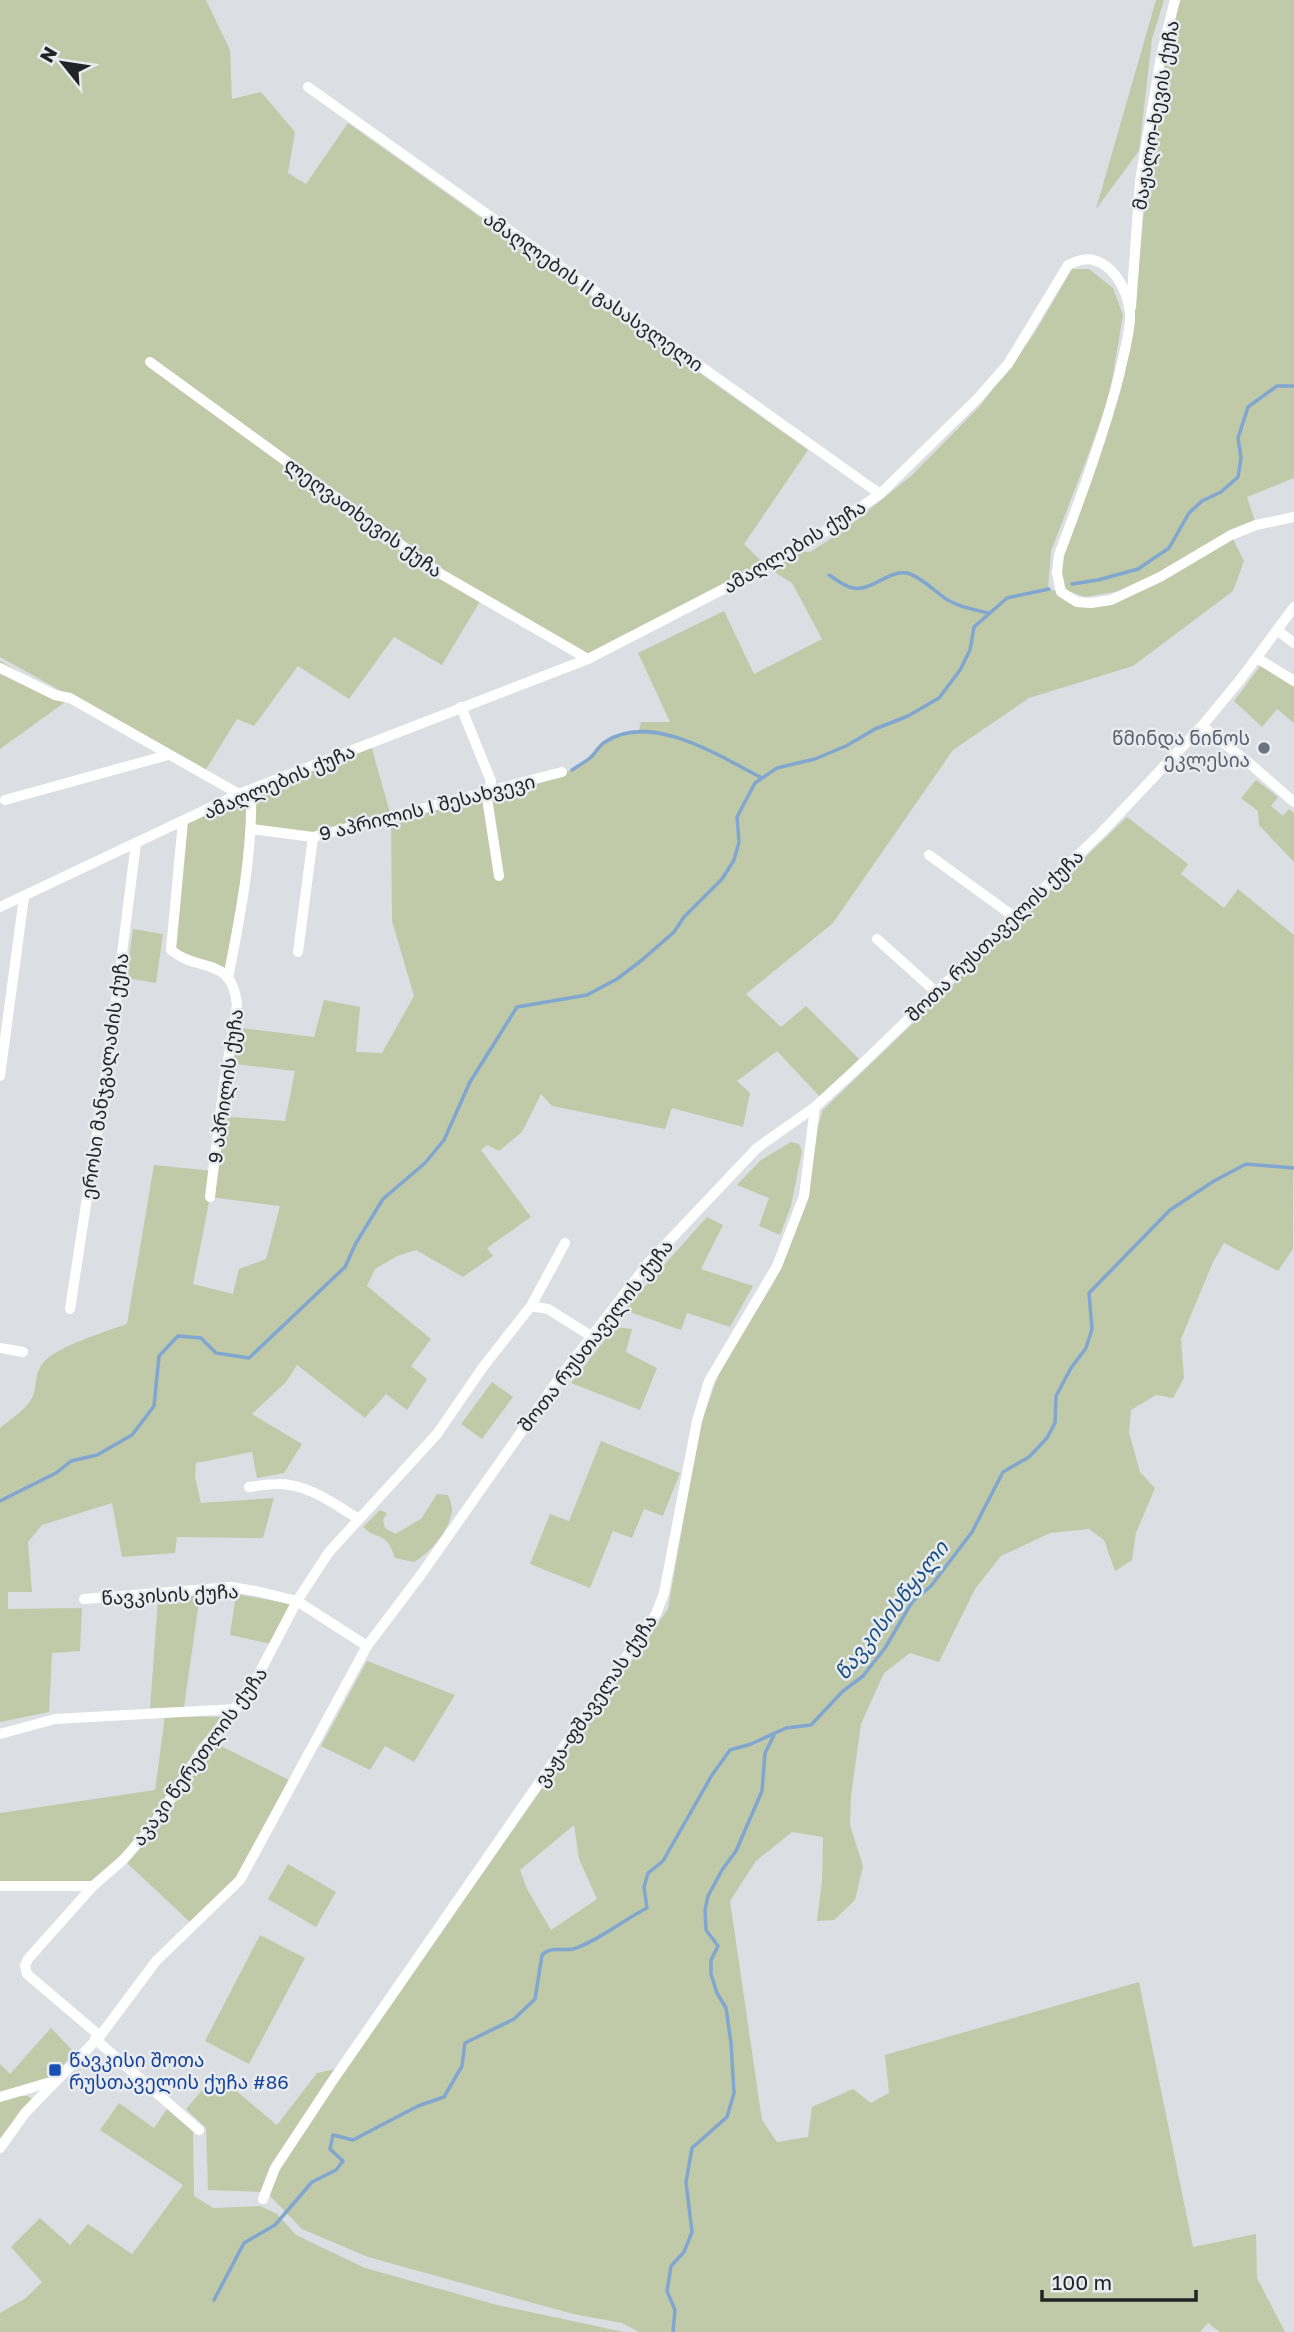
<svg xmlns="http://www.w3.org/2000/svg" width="1294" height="2332" font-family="'Golos Text','Noto Sans Georgian',sans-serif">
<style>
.green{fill:#c0caa8;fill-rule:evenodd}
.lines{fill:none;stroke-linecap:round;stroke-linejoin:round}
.stream{stroke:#81a7d0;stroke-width:3.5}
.minor{stroke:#fff;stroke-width:10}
.worship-dot{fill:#6b7280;stroke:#e8ecf0;stroke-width:2.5}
.transit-dot{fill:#1a4fb4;stroke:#e8ecf0;stroke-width:2.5}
.labels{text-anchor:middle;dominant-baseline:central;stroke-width:5;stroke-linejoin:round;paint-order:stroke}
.street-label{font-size:19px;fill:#222325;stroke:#e8ecf0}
.worship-label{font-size:19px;fill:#5b616d;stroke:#e8ecf0;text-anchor:end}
.transit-label{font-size:19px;fill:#164399;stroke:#e8ecf0;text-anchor:start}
.water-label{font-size:21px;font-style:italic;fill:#174e82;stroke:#e8ecf0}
</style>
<rect width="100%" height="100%" fill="#dbdfe3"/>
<g class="green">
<path d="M 0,0 L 206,0 L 230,50 L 232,99 L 261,92 L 295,132 L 288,173 L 306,184 L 348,123 L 808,450 L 744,544 L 766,566 L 793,551 L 810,552 L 843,531 L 911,476 L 980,406 L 1034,334 L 1072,269 L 1089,269 L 1113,288 L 1123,315 L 1109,398 L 1087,458 L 1051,551 L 1048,589 L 1061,592 L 1077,602 L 1111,600 L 1231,535 L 1244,561 L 1233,591 L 1133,666 L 1029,698 L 953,750 L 833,923 L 746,994 L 781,1027 L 806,1006 L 859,1059 L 821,1098 L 777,1051 L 737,1081 L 750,1093 L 743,1127 L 672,1108 L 665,1129 L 552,1106 L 541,1094 L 522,1132 L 499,1151 L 487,1145 L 481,1150 L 531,1217 L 487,1248 L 493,1256 L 463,1277 L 416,1250 L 397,1256 L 375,1269 L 367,1286 L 431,1339 L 411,1366 L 427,1379 L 407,1410 L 386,1394 L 365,1418 L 297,1365 L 286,1382 L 252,1414 L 302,1444 L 284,1473 L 257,1478 L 252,1452 L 196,1463 L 195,1477 L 201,1503 L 274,1498 L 263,1538 L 177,1537 L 175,1553 L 122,1557 L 112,1503 L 42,1525 L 28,1542 L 32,1592 L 8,1592 L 8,1609 L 82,1608 L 80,1651 L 52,1653 L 49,1712 L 0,1722 L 0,1428 C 11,1419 30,1407 34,1393 C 37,1381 35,1373 43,1363 C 55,1347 107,1331 127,1324 L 154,1165 L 213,1171 L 220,1116 L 285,1121 L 295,1071 L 227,1063 L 233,1027 L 314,1037 L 324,1000 L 360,1007 L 356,1052 L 382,1053 L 414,996 L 392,921 L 391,817 L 313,837 L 251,829 L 228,978 L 171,950 L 183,821 L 370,742 L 391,816 L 572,770 L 590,758 L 604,742 L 621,734 L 639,730 L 641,722 L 670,722 L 638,653 L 724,611 L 754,674 L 822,639 L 792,583 L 766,567 L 588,659 L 482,598 L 442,665 L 394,637 L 349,699 L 298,666 L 254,726 L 237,719 L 205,771 L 0,657 ZM 210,1197 L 280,1206 L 266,1259 L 239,1269 L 233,1294 L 193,1284 Z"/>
<path d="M 1156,0 L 1164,0 L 1152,39 L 1139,151 L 1096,209 Z"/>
<path d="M 1180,0 L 1294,0 L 1294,478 L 1247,497 L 1255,521 L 1126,590 L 1085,597 L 1065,590 L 1061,581 L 1062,558 L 1096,467 L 1121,389 L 1135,311 L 1150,143 L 1156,140 C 1152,104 1168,35 1180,0 Z"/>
<path d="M 0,661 L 68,700 L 0,749 Z"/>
<path d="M 1261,665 L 1294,687 L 1294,723 L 1277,709 L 1262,727 L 1234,701 Z"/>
<path d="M 1256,780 L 1278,797 L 1271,806 L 1283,816 L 1289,809 L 1294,813 L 1294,862 L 1259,825 L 1258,811 L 1241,798 Z"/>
<path d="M 1127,817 L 1188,864 L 1181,874 L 1224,908 L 1238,889 L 1294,935 L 1293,1249 L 1278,1271 L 1224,1243 L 1213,1262 L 1181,1339 L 1184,1378 L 1173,1398 L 1156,1395 L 1131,1410 L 1129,1432 L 1140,1472 L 1155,1488 L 1136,1533 L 1132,1560 L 1115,1571 L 1104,1540 L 1089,1529 L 1050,1533 L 1001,1556 L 975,1589 L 939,1662 L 910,1653 L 884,1673 L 861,1724 L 851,1796 L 850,1825 L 863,1866 L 855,1900 L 834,1920 L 817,1921 L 822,1881 L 823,1837 L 792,1832 L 756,1861 L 730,1901 L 762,2120 L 777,2142 L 808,2137 L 812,2107 L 853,2089 L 871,2103 L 889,2093 L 885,2055 L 1139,1982 L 1193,2247 L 1256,2234 L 1257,2278 L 1285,2332 L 1220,2332 L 1208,2323 L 1200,2332 L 639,2332 L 622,2323 L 573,2314 L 368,2257 L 302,2229 L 269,2195 L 281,2167 L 329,2092 L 668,1609 L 700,1425 L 720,1371 L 775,1280 L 807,1200 L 818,1126 L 823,1110 ZM 574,1825 L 579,1859 L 597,1899 L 551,1930 L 527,1889 L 520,1870 Z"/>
<path d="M 133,929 L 163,934 L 156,983 L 126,978 Z"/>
<path d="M 791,1142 L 799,1144 L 802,1151 L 791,1206 L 780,1235 L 759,1226 L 769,1198 L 737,1185 L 761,1160 Z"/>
<path d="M 707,1217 L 723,1225 L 701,1269 L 753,1286 L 730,1327 L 687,1313 L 681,1330 L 624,1310 Z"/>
<path d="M 615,1327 L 632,1329 L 626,1352 L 657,1368 L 640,1410 L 571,1383 Z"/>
<path d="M 492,1382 L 513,1397 L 482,1439 L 461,1424 Z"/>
<path d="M 601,1441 L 680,1473 L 663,1516 L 644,1509 L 632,1538 L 613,1531 L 590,1588 L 530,1564 L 550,1514 L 569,1521 Z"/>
<path d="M 437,1494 L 448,1495 C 450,1501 453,1507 452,1512 C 448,1532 431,1552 414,1562 L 395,1558 C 386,1530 379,1542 363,1527 L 380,1510 L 387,1513 L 383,1520 L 385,1528 L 395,1534 L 421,1519 Z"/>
<path d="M 236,1594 L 291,1604 L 271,1644 L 230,1635 Z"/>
<path d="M 200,1595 L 184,1707 L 150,1708 L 158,1600 Z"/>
<path d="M 367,1661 L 455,1695 L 414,1762 L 385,1746 L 370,1770 L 321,1746 Z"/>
<path d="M 165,1716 L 226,1717 L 198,1746 L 150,1822 L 125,1853 L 92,1881 L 0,1881 L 0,1813 L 155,1790 Z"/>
<path d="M 215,1743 L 289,1780 L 237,1879 L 190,1922 L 127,1863 L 166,1816 Z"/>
<path d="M 288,1864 L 336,1892 L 316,1927 L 268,1899 Z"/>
<path d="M 260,1935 L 305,1958 L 249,2064 L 205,2041 Z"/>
<path d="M 51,2028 L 75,2053 L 50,2078 L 0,2093 L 0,2064 L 10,2074 Z"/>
<path d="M 336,2069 L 273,2165 L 260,2192 L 208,2190 L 206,2128 L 186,2109 L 216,2074 L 277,2125 L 317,2073 Z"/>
<path d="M 17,2096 L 27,2096 L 32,2099 L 0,2138 L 0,2102 Z"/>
<path d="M 119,2103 L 154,2128 L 167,2109 L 193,2131 L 194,2196 L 213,2208 L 260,2206 L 277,2214 L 296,2235 L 365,2268 L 497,2305 L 624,2332 L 0,2332 L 0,2313 L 26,2298 L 42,2282 L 11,2247 L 40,2218 L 70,2245 L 88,2224 L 132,2254 L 183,2185 L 100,2130 Z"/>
</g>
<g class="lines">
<g class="stream">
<path d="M 829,575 C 837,580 844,586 853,588 C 872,592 891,567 910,574 C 923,579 932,589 942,596 C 954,606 973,609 988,613"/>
<path d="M 1072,584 L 1098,580 L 1138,569 L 1169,548 L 1189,513 L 1202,501 L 1221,492 L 1238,477 L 1241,458 L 1238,438 L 1248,407 L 1277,386 L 1294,386"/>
<path d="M 572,770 C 578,766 585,762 590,758 C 596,753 599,745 605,742 C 651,711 721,757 762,778"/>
<path d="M 0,1501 L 56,1473 L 71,1461 L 97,1455 L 132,1435 L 154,1406 L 159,1356 L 178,1336 L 201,1338 L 216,1353 L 249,1358 L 345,1267 L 356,1243 L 383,1199 L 425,1163 L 444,1140 L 470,1082 L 517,1007 L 587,995 L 617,979 L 642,960 L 674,932 L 684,917 L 722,879 L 734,860 L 739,842 L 737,817 L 755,783 L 777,768 L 815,759 L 846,746 L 875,729 L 908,716 L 939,698 L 960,670 L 970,650 L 974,627 L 1007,598 L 1049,589"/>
<path d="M 214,2300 L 244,2243 L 275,2225 L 312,2182 L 336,2170 L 343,2161 L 330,2149 L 333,2135 L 353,2140 L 418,2106 L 444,2097 L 462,2066 L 465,2043 L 514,2019 L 535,1999 L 542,1955 C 551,1946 561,1951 573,1949 C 593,1944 627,1918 647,1908 L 644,1887 L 648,1873 L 663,1861 L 712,1775 L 730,1750 L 751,1744 L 786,1728 L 811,1725 L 843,1691 L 863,1676 L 885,1648 L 912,1602 L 931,1586 L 972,1532 L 1003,1472 L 1029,1457 L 1047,1438 L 1055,1423 L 1056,1396 L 1071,1368 L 1086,1348 L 1092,1329 L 1089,1293 L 1170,1210 L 1214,1181 L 1246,1164 L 1294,1168"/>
<path d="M 673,2332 L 675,2310 L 667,2291 L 671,2266 L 684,2252 L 692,2232 L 686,2182 L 692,2148 L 727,2117 L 734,2093 L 731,2043 L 726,2008 L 717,1993 L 711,1974 L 711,1960 L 718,1946 L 706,1930 L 705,1910 L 708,1896 L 722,1870 L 736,1851 L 762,1791 L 765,1753 L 774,1735"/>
</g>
<g class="minor">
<path d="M 308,87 L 880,494"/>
<path d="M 1131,307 L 1140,181 L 1161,56 L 1175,0"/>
<path d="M 150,362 L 441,574 L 588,659"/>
<path d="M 1277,630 L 1294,643"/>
<path d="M 1257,658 L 1294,681"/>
<path d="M 0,668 L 55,695 L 70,698 L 239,794"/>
<path d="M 461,707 L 491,781 L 487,798 L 499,876"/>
<path d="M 1202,726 L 1249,763 L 1294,802"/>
<path d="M 5,800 L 168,755"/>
<path d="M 183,821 L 171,950 C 198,973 232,955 237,1005 L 223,1091 L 210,1197"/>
<path d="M 251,829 L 313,837 L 562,772"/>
<path d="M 929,855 L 1013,916"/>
<path d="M 0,907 L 239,794 L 588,659 L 766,567 L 820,535 L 880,494 L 978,398 L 1008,364 L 1068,265 C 1083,258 1093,256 1107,267 C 1120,277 1129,297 1130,314 C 1131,330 1123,356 1120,372 C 1104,434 1082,494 1059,555 L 1057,573 L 1061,592 L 1077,602 L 1091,603 L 1111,600 L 1160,577 L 1231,535 L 1256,525 L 1294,517"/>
<path d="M 877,939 L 936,992"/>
<path d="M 298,952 L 313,837"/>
<path d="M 228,978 C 240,917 253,852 251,790"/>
<path d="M 0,1076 L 24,897"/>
<path d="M 531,1306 L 548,1309 L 591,1336"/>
<path d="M 70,1309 L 110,1048 L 136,843"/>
<path d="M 0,1348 L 23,1352"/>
<path d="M 249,1487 C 258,1486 268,1484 277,1484 C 307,1483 334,1504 359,1519"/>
<path d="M 84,1599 L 231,1587 L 256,1591 L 297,1601 L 367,1646"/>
<path d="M 0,1734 L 55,1719 L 236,1709"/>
<path d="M 0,1886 L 93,1886"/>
<path d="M 100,2036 L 27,1974 L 25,1966 L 28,1959 L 93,1886 L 123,1860 L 151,1828 L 203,1749 L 253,1685 L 297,1601 L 329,1552 L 437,1434 L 483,1367 L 531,1306 L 565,1243"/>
<path d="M 95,2039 L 199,2130"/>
<path d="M 0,2097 L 54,2081"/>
<path d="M 0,2148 L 25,2113 L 100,2036 L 156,1961 L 240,1880 L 367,1646 L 420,1576 L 557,1381 L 650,1261 L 757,1148 L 815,1107 L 865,1061 L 1102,832 L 1202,726 L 1240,680 L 1294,607"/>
<path d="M 263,2199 L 275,2168 L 331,2083 L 656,1614 L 664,1593 L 697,1421 L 709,1381 L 777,1266 L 804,1196 L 815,1107"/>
</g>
</g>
<circle class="worship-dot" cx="1264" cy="748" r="7"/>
<rect class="transit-dot" x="48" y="2063" width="14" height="14" rx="3.5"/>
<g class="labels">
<g class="street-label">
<text transform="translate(1155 115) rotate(-80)">მაჟალო-ხევის ქუჩა</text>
<text transform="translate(594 291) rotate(35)">ამაღლების II გასასვლელი</text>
<text transform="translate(364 517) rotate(36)">ლეღვათხევის ქუჩა</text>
<text transform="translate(794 546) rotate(-31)">ამაღლების ქუჩა</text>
<text transform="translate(279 781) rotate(-23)">ამაღლების ქუჩა</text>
<text transform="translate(427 807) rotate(-14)">9 აპრილის I შესახვევი</text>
<text transform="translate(994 935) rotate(-44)">შოთა რუსთაველის ქუჩა</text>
<text transform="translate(104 1076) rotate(-82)">ეროსი მანჯგალაძის ქუჩა</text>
<text transform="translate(225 1086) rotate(-82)">9 აპრილის ქუჩა</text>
<text transform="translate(595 1335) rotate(-52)">შოთა რუსთაველის ქუჩა</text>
<text transform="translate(170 1594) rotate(-3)">წავკისის ქუჩა</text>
<text transform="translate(595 1700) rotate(-56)">ვაჟა-ფშაველას ქუჩა</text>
<text transform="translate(199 1756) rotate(-54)">აკაკი წერეთლის ქუჩა</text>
</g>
<g class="worship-label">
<text x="1250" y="737">წმინდა ნინოს<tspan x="1250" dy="22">ეკლესია</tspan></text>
</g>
<g class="transit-label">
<text x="69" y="2059">წავკისი შოთა<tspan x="69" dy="22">რუსთაველის ქუჩა #86</tspan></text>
</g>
<g class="water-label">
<text transform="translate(891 1610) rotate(-52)">წავკისისწყალი</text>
</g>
</g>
<g transform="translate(63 63) rotate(300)" stroke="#e8ecf0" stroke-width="5" paint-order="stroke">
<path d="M0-5L12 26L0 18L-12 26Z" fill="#222325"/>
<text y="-10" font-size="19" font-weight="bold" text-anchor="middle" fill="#222325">N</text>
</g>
<path d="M1042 2290v10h154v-10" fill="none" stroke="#222325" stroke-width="3.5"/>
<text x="1052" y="2290" font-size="21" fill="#222325" stroke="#e8ecf0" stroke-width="5" paint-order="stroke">100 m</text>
</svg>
